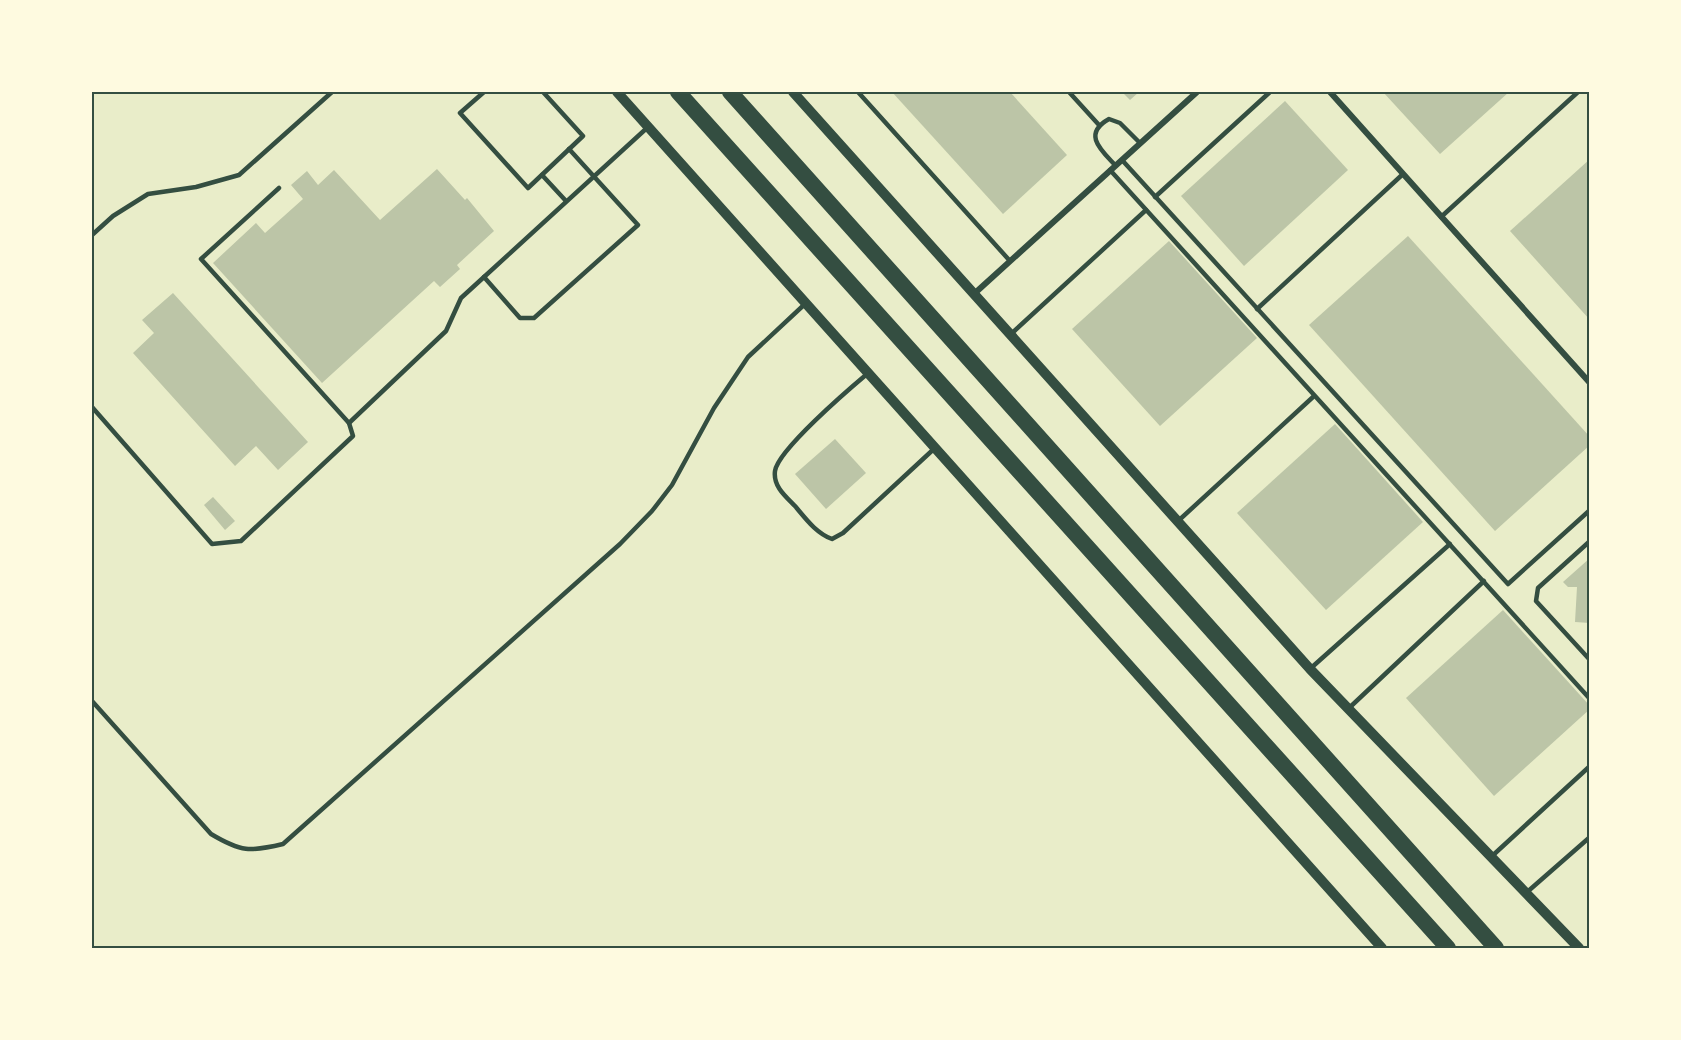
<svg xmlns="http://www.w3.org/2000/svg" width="1681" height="1040" font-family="Figtree,sans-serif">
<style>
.building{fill:#bcc5a7}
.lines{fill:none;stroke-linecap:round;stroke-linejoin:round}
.service{stroke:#344e41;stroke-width:4.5}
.minor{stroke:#344e41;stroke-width:6}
.tertiary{stroke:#344e41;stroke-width:10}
.motorway{stroke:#344e41;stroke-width:16}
.neatline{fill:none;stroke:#344e41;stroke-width:2}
</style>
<rect width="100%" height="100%" fill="#e9edc9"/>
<g class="building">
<path d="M 892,92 L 1010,92 L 1067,155 L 1003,214 Z"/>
<path d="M 1122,92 L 1139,92 L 1130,100 Z"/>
<path d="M 1383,92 L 1509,92 L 1440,154 Z"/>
<path d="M 1285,101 L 1348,170 L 1244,266 L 1181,196 Z"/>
<path d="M 1590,159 L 1590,320 L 1510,231 Z"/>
<path d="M 437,169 L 465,200 L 467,198 L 494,231 L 457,265 L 460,269 L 440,287 L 434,281 L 322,383 L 213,263 L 256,223 L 265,233 L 303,199 L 291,185 L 307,171 L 318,185 L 334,170 L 380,220 Z"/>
<path d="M 1408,236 L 1590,437 L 1590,445 L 1495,531 L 1309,325 Z"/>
<path d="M 1169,241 L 1257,338 L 1160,426 L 1072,329 Z"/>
<path d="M 173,293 L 308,442 L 278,470 L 256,446 L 235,466 L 133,353 L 154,333 L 142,320 Z"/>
<path d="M 1335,424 L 1423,522 L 1326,610 L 1237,513 Z"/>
<path d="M 835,439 L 866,473 L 826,509 L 795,474 Z"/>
<path d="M 213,497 L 235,521 L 225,530 L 204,505 Z"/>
<path d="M 1590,558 L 1590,623 L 1575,622 L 1577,587 L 1568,587 L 1563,582 Z"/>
<path d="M 1503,610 L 1590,706 L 1590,709 L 1494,796 L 1406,698 Z"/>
</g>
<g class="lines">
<g class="service">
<path d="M 484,92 L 460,113 L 528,188 L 583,136 L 543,92"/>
<path d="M 858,92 L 1010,261"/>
<path d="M 1069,92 L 1099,125"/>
<path d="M 569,149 L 638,225 L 534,318 L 520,318 L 484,277 L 648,127"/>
<path d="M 1122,160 L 1508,584 L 1590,510"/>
<path d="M 1115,165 C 1101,150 1082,134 1109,119 L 1120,123 L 1140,143"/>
<path d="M 1110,170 L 1590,699"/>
<path d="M 542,175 L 566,201"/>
<path d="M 279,188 L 201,259 L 349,423 L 446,331 L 461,298 L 484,277"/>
<path d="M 1155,197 L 1270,92"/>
<path d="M 1441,217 L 1578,92"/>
<path d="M 92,235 L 113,216 L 148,194 L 196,187 L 239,175 L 332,92"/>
<path d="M 1257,309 L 1403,174"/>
<path d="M 1011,334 L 1146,210"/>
<path d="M 867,374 C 848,390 778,450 775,471 C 773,486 785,496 795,506 C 806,519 816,533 832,539 L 843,533 L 936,447"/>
<path d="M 92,407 L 212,544 L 241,541 L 353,436 L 349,423"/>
<path d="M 1177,522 L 1313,397"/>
<path d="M 1590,541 L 1538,588 L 1536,601 L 1590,660"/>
<path d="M 1311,668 L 1450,544"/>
<path d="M 92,701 L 211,834 C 241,852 250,852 283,844 L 620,544 L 652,511 L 672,485 L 714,408 L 748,357 L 806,303"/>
<path d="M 1348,709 L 1484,581"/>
<path d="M 1491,857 L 1590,766"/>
<path d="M 1526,893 L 1590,837"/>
</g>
<g class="minor">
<path d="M 1330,92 L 1590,383"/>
<path d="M 975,293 L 1197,92"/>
</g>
<g class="tertiary">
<path d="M 617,92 L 1382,948"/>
<path d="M 793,92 L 1310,669 L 1579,948"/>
</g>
<g class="motorway">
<path d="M 678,92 L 1448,948"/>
<path d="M 730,92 L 1496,948"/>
</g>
</g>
<rect width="1681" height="1040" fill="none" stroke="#fefae0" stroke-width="186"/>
<rect x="93" y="93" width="1495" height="854" class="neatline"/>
</svg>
